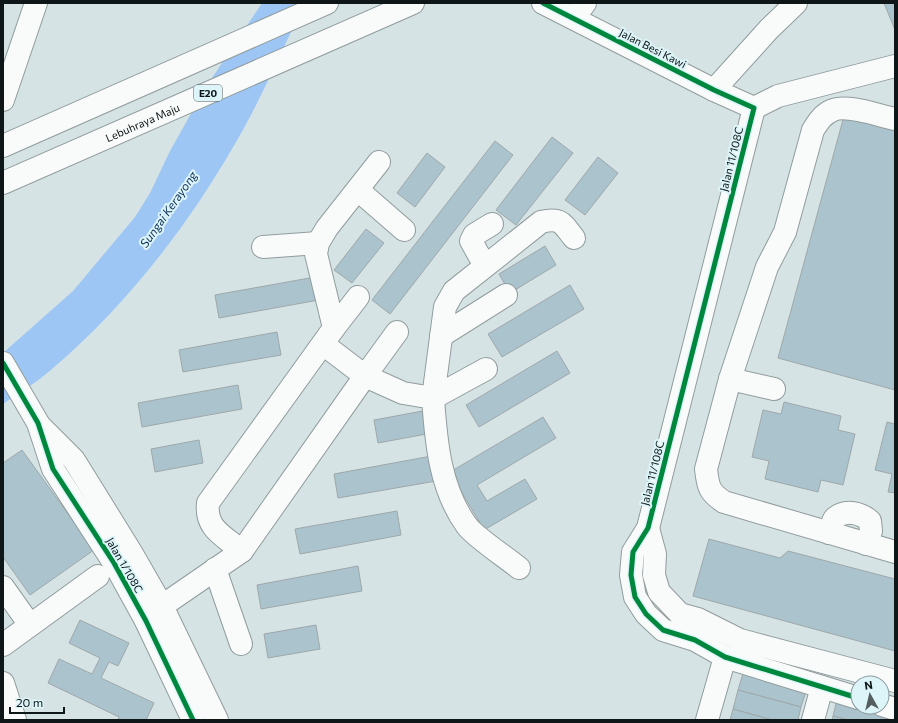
<svg xmlns="http://www.w3.org/2000/svg" width="898" height="723" font-family="Commissioner,sans-serif">
<style>
.water{fill:#9dc6f4}
.building{fill:#abc3cc;stroke:#9ea8ab}
.lines{fill:none;stroke-linecap:round;stroke-linejoin:round}
.minor-casing{stroke:#919c9d;stroke-width:24}
.highway-casing{stroke:#919c9d;stroke-width:24}
.minor{stroke:#f9fbfb;stroke-width:22}
.highway{stroke:#f9fbfb;stroke-width:22}
.cycleway-casing{stroke:#ddf5f8;stroke-width:8}
.cycleway{stroke:#00873e;stroke-width:5}
.labels{text-anchor:middle;dominant-baseline:central;stroke-width:4;stroke-linejoin:round;paint-order:stroke}
.shield{fill:#ddf5f8;stroke:#4c595a;stroke-width:1}
.shield-label{font-size:10px;font-weight:bold;fill:#0e1617}
.street-label{font-size:11px;fill:#0e1617;stroke:#ddf5f8}
.water-label{font-size:12px;font-style:italic;fill:#0c2f58;stroke:#ddf5f8}
</style>
<rect width="100%" height="100%" fill="#d6e3e5"/>
<path class="water" d="M 262,3 L 305,3 C 282,49 262,98 236,142 C 188,226 126,306 52,369 C 37,382 19,393 3,404 L 3,353 L 73,291 L 135,217 L 150,193 L 170,151 L 206,87 Z"/>
<g class="building">
<path d="M 884,3 L 895,3 L 895,30 Z"/>
<path d="M 844,116 L 895,130 L 895,390 L 778,358 Z"/>
<path d="M 552,137 L 573,153 L 516,225 L 496,210 Z"/>
<path d="M 495,141 L 513,155 L 390,314 L 372,300 Z"/>
<path d="M 427,153 L 445,167 L 415,207 L 397,193 Z"/>
<path d="M 598,157 L 618,173 L 585,215 L 565,200 Z"/>
<path d="M 366,229 L 384,243 L 352,283 L 334,270 Z"/>
<path d="M 545,246 L 556,265 L 510,293 L 499,274 Z"/>
<path d="M 315,277 L 319,300 L 219,318 L 215,295 Z"/>
<path d="M 570,285 L 584,309 L 502,357 L 488,334 Z"/>
<path d="M 277,332 L 281,355 L 183,372 L 179,350 Z"/>
<path d="M 557,351 L 570,373 L 479,427 L 466,405 Z"/>
<path d="M 238,385 L 242,409 L 142,427 L 138,403 Z"/>
<path d="M 784,402 L 841,416 L 838,430 L 855,434 L 843,485 L 821,480 L 818,492 L 765,479 L 769,461 L 752,457 L 763,410 L 781,414 Z"/>
<path d="M 428,410 L 432,433 L 378,443 L 374,420 Z"/>
<path d="M 543,417 L 556,438 L 477,485 L 487,501 L 525,479 L 537,499 L 484,530 L 450,472 Z"/>
<path d="M 887,422 L 895,424 L 895,493 L 888,492 L 892,474 L 875,470 Z"/>
<path d="M 199,440 L 203,463 L 155,472 L 151,449 Z"/>
<path d="M 22,450 L 94,550 L 30,595 L 3,557 L 3,463 Z"/>
<path d="M 437,455 L 442,480 L 338,498 L 334,474 Z"/>
<path d="M 397,511 L 401,535 L 300,554 L 295,529 Z"/>
<path d="M 709,539 L 780,558 L 788,551 L 895,579 L 895,651 L 693,596 Z"/>
<path d="M 358,566 L 362,591 L 261,609 L 257,585 Z"/>
<path d="M 80,620 L 129,643 L 118,666 L 109,662 L 101,678 L 154,703 L 146,720 L 118,720 L 119,717 L 48,683 L 59,659 L 92,674 L 100,658 L 69,643 Z"/>
<path d="M 316,625 L 320,649 L 268,658 L 264,634 Z"/>
<path d="M 744,670 L 807,688 L 801,707 L 738,690 Z"/>
<path d="M 738,690 L 801,707 L 798,720 L 772,720 L 733,709 Z"/>
<path d="M 838,696 L 858,707 L 876,707 L 895,712 L 895,720 L 848,720 L 833,716 Z"/>
<path d="M 733,709 L 772,720 L 730,720 Z"/>
<path d="M 833,716 L 848,720 L 832,720 Z"/>
</g>
<g class="lines">
<defs>
<g id="minor">
<path d="M 543,3 L 714,90 L 754,108"/>
<path d="M 574,18 L 585,3"/>
<path d="M 714,90 L 769,29 L 796,3"/>
<path d="M 3,100 L 36,3"/>
<path d="M 754,108 L 648,528 L 633,552 L 631,575 L 635,597 L 646,614 L 663,630 L 695,640 L 725,657 L 858,698"/>
<path d="M 754,108 L 778,96 L 895,66"/>
<path d="M 895,119 C 880,116 847,104 833,110 C 823,114 818,122 813,130 L 785,232 L 767,267 L 730,379 L 706,469 C 708,487 709,492 724,502 L 895,552"/>
<path d="M 358,190 L 404,230"/>
<path d="M 263,247 L 318,243"/>
<path d="M 485,266 L 471,241 L 474,235 L 492,224"/>
<path d="M 334,328 L 358,297"/>
<path d="M 397,332 L 365,376 L 403,393 L 433,398 C 436,442 440,489 467,526 C 475,537 507,558 519,568"/>
<path d="M 441,336 L 506,295"/>
<path d="M 3,363 L 38,423 L 53,469 L 114,563 L 146,621 L 193,720"/>
<path d="M 730,379 L 774,389"/>
<path d="M 433,398 L 445,307 L 454,291 L 541,222 C 561,217 562,223 574,238"/>
<path d="M 433,398 L 486,369"/>
<path d="M 41,427 L 74,460 L 131,552 L 162,606 L 217,720"/>
<path d="M 648,528 L 655,554 L 654,575 L 659,592 L 680,614 L 698,619 L 740,640 L 895,681"/>
<path d="M 829,533 C 831,528 832,521 835,518 C 846,509 861,513 870,521 L 871,531 L 866,544"/>
<path d="M 242,551 C 224,536 205,529 208,503 L 334,328 L 316,254 L 318,243 L 327,228 L 379,162"/>
<path d="M 215,569 L 241,644"/>
<path d="M 3,587 L 30,625"/>
<path d="M 146,621 L 162,606 L 242,551 L 365,376 L 323,344"/>
<path d="M 3,645 L 98,576"/>
<path d="M 3,683 L 15,720"/>
<path d="M 882,705 L 895,709"/>
<path d="M 707,720 L 725,657"/>
<path d="M 813,720 L 822,687"/>
</g>
<g id="highway">
<path d="M 3,146 L 327,3"/>
<path id="s1" d="M 3,183 L 413,3"/>
</g>
</defs>
<use href="#minor" class="minor-casing"/>
<use href="#highway" class="highway-casing"/>
<use href="#minor" class="minor"/>
<use href="#highway" class="highway"/>
<defs>
<g id="cycleway">
<path d="M 543,3 L 714,90 L 754,108 L 648,528 L 633,552 L 631,575 L 635,597 L 646,614 L 663,630 L 695,640 L 725,657 L 858,698"/>
<path d="M 3,363 L 38,423 L 53,469 L 114,563 L 146,621 L 193,720"/>
</g>
</defs>
<use href="#cycleway" class="cycleway-casing"/>
<use href="#cycleway" class="cycleway"/>
</g>
<g class="labels">
<rect class="shield" x="194" y="85" width="28" height="16" rx="3"/>
<g class="shield-label">
<text x="208" y="93">E20</text>
</g>
<g class="street-label">
<text transform="translate(653 48) rotate(27)">Jalan Besi Kawi</text>
<text stroke="none"><textPath href="#s1" startOffset="152">Lebuhraya Maju</textPath></text>
<text transform="translate(731 159) rotate(-76)">Jalan 11/108C</text>
<text transform="translate(652 473) rotate(-76)">Jalan 11/108C</text>
<text transform="translate(125 565) rotate(60)">Jalan 1/108C</text>
</g>
<g class="water-label">
<text transform="translate(168 209) rotate(-55)">Sungai Kerayong</text>
</g>
</g>
<rect width="898" height="723" fill="none" stroke="#0e1617" stroke-width="8"/>
<g transform="translate(870 695) rotate(352)"><circle r="19" fill="#ddf5f8" stroke="#8a9c9e"/>
<path d="M0-3L7 15L0 10L-7 15Z" fill="#545e5f"/>
<text y="-6" font-size="11" font-weight="bold" text-anchor="middle" fill="#0e1617">N</text>
</g>
<path d="M10 707v6h54v-6" fill="none" stroke="#0e1617" stroke-width="2"/>
<text x="16" y="707" font-size="12" fill="#0e1617" stroke="#ddf5f8" stroke-width="3" paint-order="stroke">20 m</text>
</svg>
